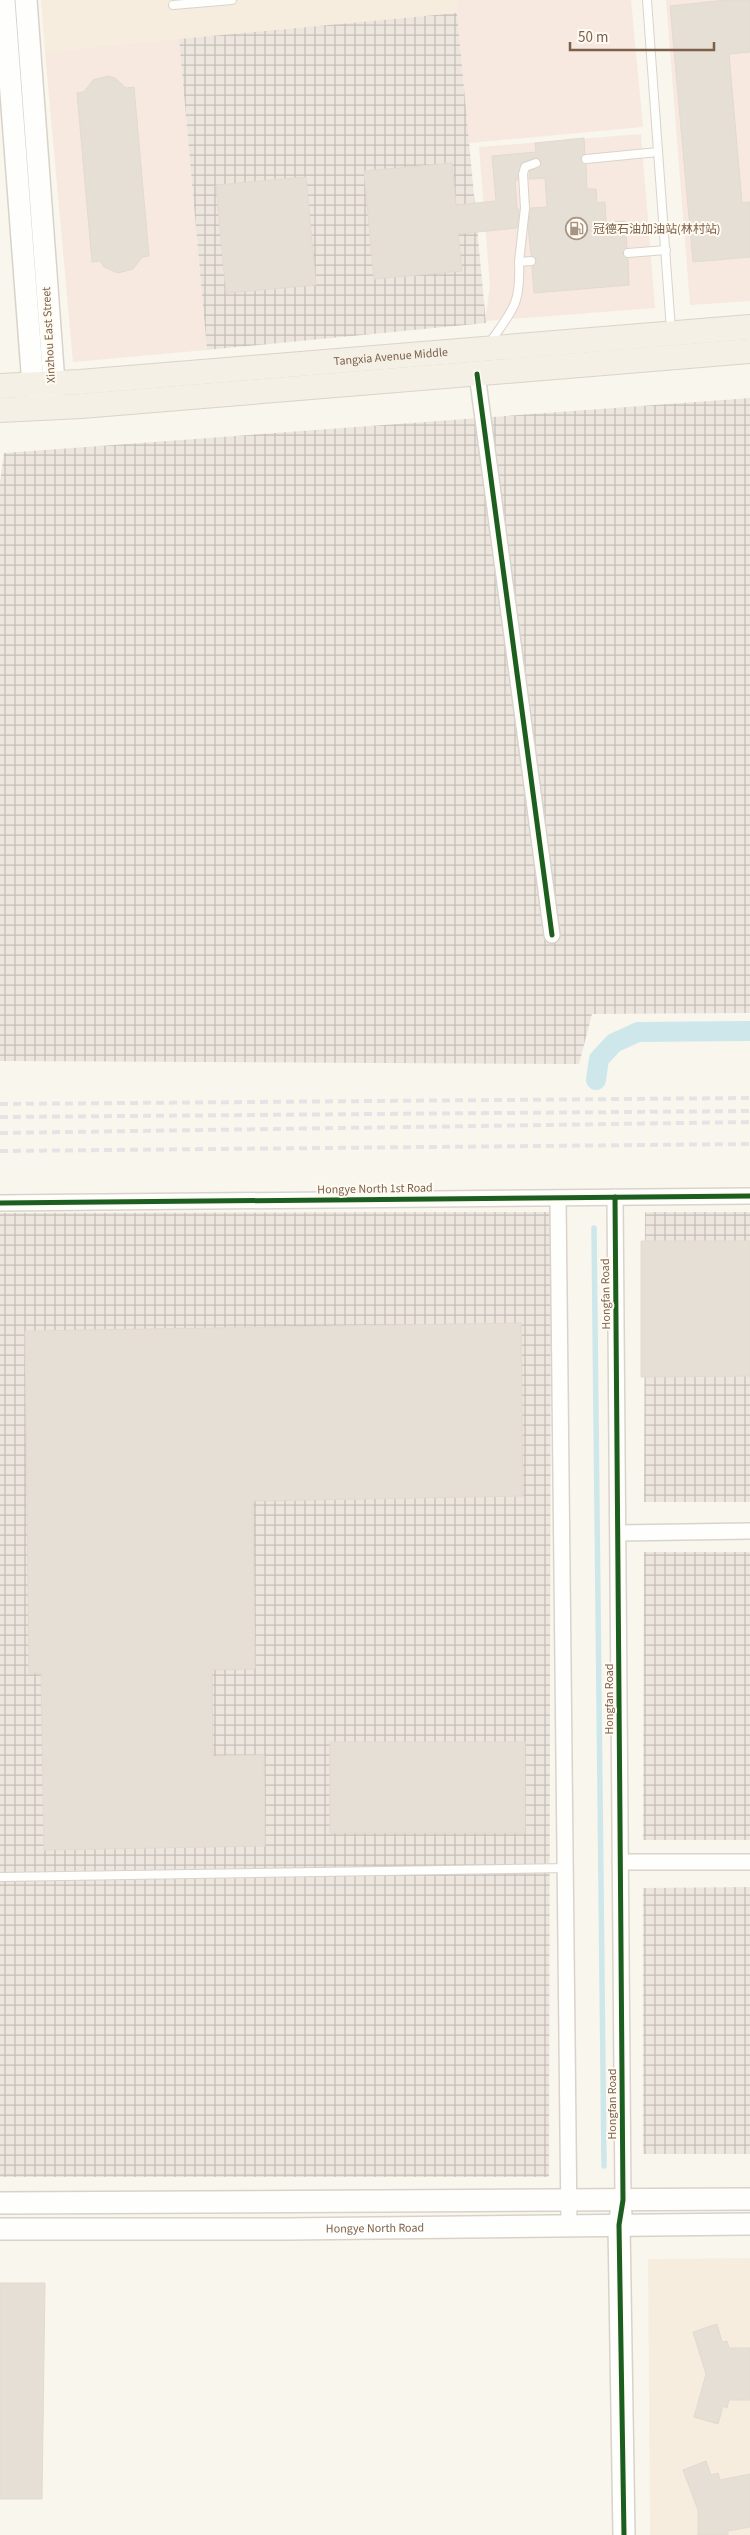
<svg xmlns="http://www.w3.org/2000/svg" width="750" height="2535" font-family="'Source Sans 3','Noto Sans SC',sans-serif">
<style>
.residential{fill:#f6edde}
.commercial{fill:#f7e9df}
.industrial{fill:url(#industrial-grid)}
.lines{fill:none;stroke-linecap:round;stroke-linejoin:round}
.stream{stroke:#cee7eb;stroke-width:5.5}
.canal{stroke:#cee7eb;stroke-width:20}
.building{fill:#e6dfd5;stroke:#e3dacf}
.lane-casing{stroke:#dad3cc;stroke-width:10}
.street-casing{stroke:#dad3cc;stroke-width:18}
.secondary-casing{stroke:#d9d2c9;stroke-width:24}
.primary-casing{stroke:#dbd3ca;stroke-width:26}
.lane{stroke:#fefefc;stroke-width:8}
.street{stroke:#fefefc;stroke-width:15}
.secondary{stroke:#fefefc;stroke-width:21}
.primary{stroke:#f4f0e6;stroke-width:24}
.rail{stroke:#e6e3e6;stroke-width:4;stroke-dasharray:8 5;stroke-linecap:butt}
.cycleway-casing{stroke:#fffbf2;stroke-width:8}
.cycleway{stroke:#1b5e20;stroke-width:5}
.labels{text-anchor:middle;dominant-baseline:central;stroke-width:4;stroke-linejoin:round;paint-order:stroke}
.poi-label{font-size:12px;fill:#7c6049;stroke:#fffbf2;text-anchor:start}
.street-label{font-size:12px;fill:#7c6049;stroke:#fffbf2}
</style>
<defs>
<pattern id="industrial-grid" width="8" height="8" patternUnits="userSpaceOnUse" patternTransform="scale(1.25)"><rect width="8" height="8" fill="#ede6de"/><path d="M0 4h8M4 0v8" fill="none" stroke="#c5beb6"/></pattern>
</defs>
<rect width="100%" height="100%" fill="#f9f6ee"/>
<g class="residential">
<path d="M 41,0 L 456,0 L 457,13 L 45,52 Z"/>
<path d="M 750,2258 L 750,2535 L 650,2535 L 648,2259 Z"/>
</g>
<g class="commercial">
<path d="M 456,0 L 631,0 L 643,127 L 469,143 Z"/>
<path d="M 666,0 L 750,0 L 750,301 L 690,305 Z"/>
<path d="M 179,39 L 207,350 L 73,362 L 45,52 Z"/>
<path d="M 641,134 L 655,308 L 485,321 L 490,286 L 479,147 Z"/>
</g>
<g class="industrial">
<path d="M 457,13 L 486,323 L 207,350 L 179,39 Z"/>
<path d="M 750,398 L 750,1013 L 592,1014 L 579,1064 L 0,1061 L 0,482 L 4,453 Z"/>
<path d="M 551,1212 L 549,2177 L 0,2177 L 0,1213 Z"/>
<path d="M 645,1212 L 750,1212 L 750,1502 L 644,1502 Z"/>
<path d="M 644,1552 L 750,1552 L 750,1840 L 643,1840 Z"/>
<path d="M 750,1887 L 750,2154 L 643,2154 L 643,1888 Z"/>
</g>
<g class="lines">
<path class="stream" d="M 594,1228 L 604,2166"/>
<path class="canal" d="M 596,1080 L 599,1059 L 614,1043 L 638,1032 L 750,1031"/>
</g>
<g class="building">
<path d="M 726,0 L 750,0 L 750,52 L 729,54 L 742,203 L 750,202 L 750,257 L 693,262 L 670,6 Z"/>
<path d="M 108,76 L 115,78 L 126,88 L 134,87 L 149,256 L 142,257 L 133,269 L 118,273 L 104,267 L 100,261 L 92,262 L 77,93 L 84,92 L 93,80 Z"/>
<path d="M 584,138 L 585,154 L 580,159 L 586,164 L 587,189 L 596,189 L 597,203 L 605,202 L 606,222 L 625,221 L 627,248 L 622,253 L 628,259 L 629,285 L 534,293 L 532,267 L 537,261 L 531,255 L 528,227 L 531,208 L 547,207 L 545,178 L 529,179 L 530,171 L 541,164 L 541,161 L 536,157 L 521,163 L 518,180 L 515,180 L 517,209 L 519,209 L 517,228 L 458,234 L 462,271 L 374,279 L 364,171 L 452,163 L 456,205 L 496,201 L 492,156 L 536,152 L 535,143 Z"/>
<path d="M 306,177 L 316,285 L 226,293 L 216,185 Z"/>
<path d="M 641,1241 L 750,1241 L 750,1376 L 641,1377 Z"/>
<path d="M 521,1323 L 523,1496 L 253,1501 L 255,1669 L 212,1670 L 213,1756 L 264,1755 L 265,1846 L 44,1850 L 41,1673 L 29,1673 L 25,1331 Z"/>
<rect x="330" y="1742" width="195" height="91"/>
<path d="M 0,2283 L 45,2283 L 42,2499 L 0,2499 Z"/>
<path d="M 717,2324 L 722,2342 L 727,2341 L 729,2348 L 750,2348 L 750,2400 L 729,2400 L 727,2408 L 723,2406 L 718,2424 L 694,2417 L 706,2374 L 693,2332 Z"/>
<path d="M 706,2461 L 711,2475 L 718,2473 L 720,2480 L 750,2474 L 750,2527 L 728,2531 L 728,2535 L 698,2535 L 698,2510 L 683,2470 Z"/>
</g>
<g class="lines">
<defs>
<g id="lane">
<path d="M 647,0 L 671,330"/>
<path d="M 173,5 L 232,0"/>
<path d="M 586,159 L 658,152"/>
<path d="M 628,253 L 666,250"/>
<path d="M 519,262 L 525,208 L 523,174 L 525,167 L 536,163"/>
<path d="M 489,344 C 512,310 521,306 519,262 L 531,261"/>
<path d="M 0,1877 L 566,1868"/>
</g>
<g id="street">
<path d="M 477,374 L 552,935"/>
<path d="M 615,1197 L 623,2200"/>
<path d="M 558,1198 L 569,2226"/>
<path d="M 0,1203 L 750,1196"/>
<path d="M 618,1533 L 750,1531"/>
<path d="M 620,1862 L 750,1862"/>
</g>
<g id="secondary">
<path d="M 4,0 L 33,385 L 40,399"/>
<path d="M 26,0 L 54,383 L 48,398"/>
<path d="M 0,2203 L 750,2199"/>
<path d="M 621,2213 L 619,2225 L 624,2535"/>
<path id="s1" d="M 0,2229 L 287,2229 L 750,2224"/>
</g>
<g id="primary">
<path id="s2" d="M 0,386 L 80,382 L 750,327"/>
<path d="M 0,410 L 81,406 L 750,351"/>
</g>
</defs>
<use href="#lane" class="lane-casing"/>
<use href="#street" class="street-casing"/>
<use href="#secondary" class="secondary-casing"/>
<use href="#primary" class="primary-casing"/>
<use href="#lane" class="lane"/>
<use href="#street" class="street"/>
<use href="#secondary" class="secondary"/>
<use href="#primary" class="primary"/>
<g class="rail">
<path d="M 0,1104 L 750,1098"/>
<path d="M 0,1117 L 750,1111"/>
<path d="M 0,1133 L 750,1122"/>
<path d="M 0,1151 L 750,1144"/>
</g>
<defs>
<g id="cycleway">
<path d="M 477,374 L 552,935"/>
<path d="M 615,1197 L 623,2200 L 619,2225 L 624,2535"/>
<path d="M 0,1203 L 750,1196"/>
</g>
</defs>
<use href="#cycleway" class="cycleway-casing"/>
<use href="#cycleway" class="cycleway"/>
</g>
<defs>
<symbol id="fuel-ring" viewBox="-11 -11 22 22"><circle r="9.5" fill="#fffbf2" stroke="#a89483" stroke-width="1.5"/><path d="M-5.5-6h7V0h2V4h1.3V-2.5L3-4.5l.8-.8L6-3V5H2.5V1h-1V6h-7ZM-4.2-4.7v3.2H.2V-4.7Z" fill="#a89483"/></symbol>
</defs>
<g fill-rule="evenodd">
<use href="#fuel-ring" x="564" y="216" width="25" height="25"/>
</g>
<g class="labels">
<g class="poi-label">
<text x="593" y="229">冠德石油加油站(林村站)</text>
</g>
<g class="street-label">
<text transform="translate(49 335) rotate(-93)">Xinzhou East Street</text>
<text stroke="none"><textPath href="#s2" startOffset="392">Tangxia Avenue Middle</textPath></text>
<text transform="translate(375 1189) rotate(-1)">Hongye North 1st Road</text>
<text transform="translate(606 1294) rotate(-91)">Hongfan Road</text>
<text transform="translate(609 1699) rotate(-90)">Hongfan Road</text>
<text transform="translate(612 2104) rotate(-90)">Hongfan Road</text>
<text stroke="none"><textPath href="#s1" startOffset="375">Hongye North Road</textPath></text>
</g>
</g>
<path d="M570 42v8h144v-8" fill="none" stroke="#7c6049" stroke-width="2.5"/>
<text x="578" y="42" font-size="15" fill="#7c6049" stroke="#fffbf2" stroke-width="4" paint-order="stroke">50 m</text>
</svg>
